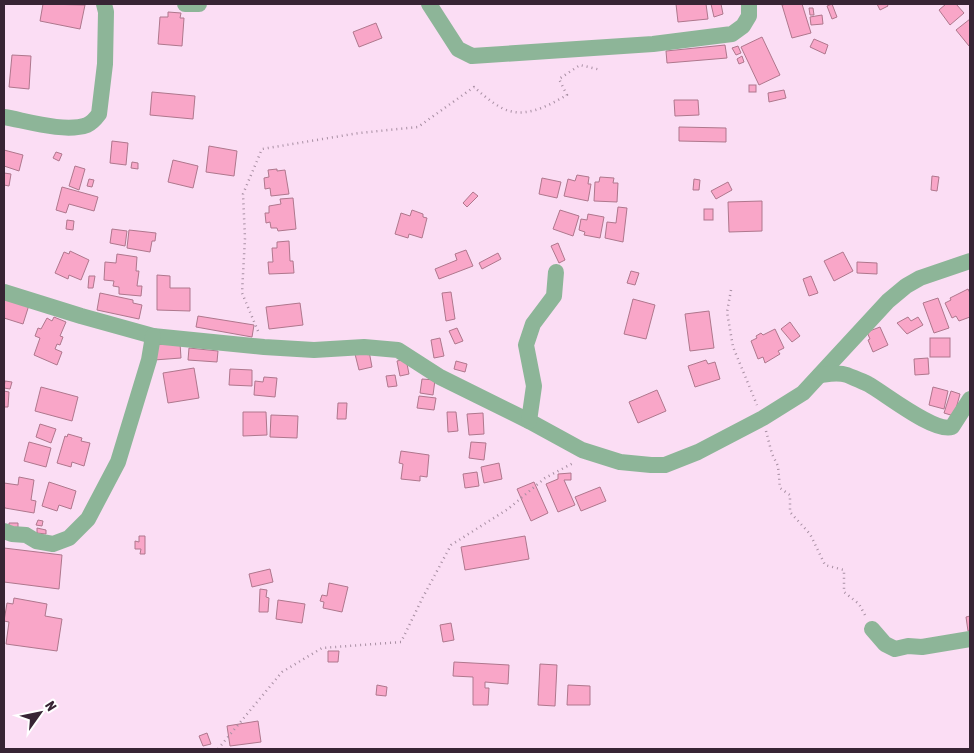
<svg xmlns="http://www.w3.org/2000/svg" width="974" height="753" font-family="'Asap Condensed',sans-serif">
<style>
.building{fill:#f9a6c8;stroke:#af778d}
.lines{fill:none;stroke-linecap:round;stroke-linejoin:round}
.path{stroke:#a88fa3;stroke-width:2.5;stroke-dasharray:1 4;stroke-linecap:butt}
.minor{stroke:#8db598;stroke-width:16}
</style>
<rect width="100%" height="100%" fill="#fbddf4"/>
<g class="building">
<path d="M 43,4 L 85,5 L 80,29 L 40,21 Z"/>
<path d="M 676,4 L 706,4 L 708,19 L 678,22 Z"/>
<path d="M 711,4 L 721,4 L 723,14 L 714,17 Z"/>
<path d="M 787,4 L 802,4 L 811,33 L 792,38 L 782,5 Z"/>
<path d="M 832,4 L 837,17 L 832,19 L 827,6 Z"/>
<path d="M 877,4 L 887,4 L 888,6 L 880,10 Z"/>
<path d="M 946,4 L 956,4 L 964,13 L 950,25 L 939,10 Z"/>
<path d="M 809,8 L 813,8 L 814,15 L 810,15 Z"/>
<path d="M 168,12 L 181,13 L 180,18 L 184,18 L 182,46 L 158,44 L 160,17 L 168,17 Z"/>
<path d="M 822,15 L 823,24 L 811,25 L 810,17 Z"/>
<path d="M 970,19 L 970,45 L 969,46 L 956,30 Z"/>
<path d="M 376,23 L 382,38 L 359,47 L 353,32 Z"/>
<path d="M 762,37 L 780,75 L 759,85 L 741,47 Z"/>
<path d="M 814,39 L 828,45 L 825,54 L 810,47 Z"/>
<path d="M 725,45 L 727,58 L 667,63 L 666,51 Z"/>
<path d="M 738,46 L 741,53 L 736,55 L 732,48 Z"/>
<path d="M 12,55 L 31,56 L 29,89 L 9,87 Z"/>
<path d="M 742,56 L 744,62 L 739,64 L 737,59 Z"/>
<rect x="749" y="85" width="7" height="7"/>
<path d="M 784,90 L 786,98 L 769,102 L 768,93 Z"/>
<path d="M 152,92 L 195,96 L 193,119 L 150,115 Z"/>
<path d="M 674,100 L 698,100 L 699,115 L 675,116 Z"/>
<path d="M 679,127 L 726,128 L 726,142 L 679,141 Z"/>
<path d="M 112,141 L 128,143 L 126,165 L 110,163 Z"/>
<path d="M 209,146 L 237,151 L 234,176 L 206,172 Z"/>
<path d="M 4,150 L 23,155 L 19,171 L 4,166 Z"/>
<path d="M 56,152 L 62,154 L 59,161 L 53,158 Z"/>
<path d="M 173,160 L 198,166 L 193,188 L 168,182 Z"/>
<path d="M 132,162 L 138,163 L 138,169 L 131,168 Z"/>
<path d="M 75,166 L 85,169 L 79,190 L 69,186 Z"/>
<path d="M 277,169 L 277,171 L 285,170 L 289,194 L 271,196 L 270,188 L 265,189 L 264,178 L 269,177 L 268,170 Z"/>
<path d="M 4,173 L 11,174 L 9,186 L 4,185 Z"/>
<path d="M 577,175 L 589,177 L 588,184 L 591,184 L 588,201 L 564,196 L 568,179 L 575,181 Z"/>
<path d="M 932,176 L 939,177 L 937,191 L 931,190 Z"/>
<path d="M 600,177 L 614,178 L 613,183 L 618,183 L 617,202 L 594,201 L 595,182 L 599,182 Z"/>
<path d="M 542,178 L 561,182 L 557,198 L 539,194 Z"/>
<path d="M 89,179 L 94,180 L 92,187 L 87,186 Z"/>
<path d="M 694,179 L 700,180 L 699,190 L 693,190 Z"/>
<path d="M 728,182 L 732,190 L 716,199 L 711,191 Z"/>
<path d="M 62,187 L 98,197 L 94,211 L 69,204 L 66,213 L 56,210 Z"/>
<path d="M 473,192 L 478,196 L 467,207 L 463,203 Z"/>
<path d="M 293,198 L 296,229 L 278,231 L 277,228 L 271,228 L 270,222 L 266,223 L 265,213 L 269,213 L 269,206 L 281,204 L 280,199 Z"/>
<path d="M 762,201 L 762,231 L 729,232 L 728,202 Z"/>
<path d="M 618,207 L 627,208 L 623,242 L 605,238 L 607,222 L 616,223 Z"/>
<rect x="704" y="209" width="9" height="11"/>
<path d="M 412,210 L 423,214 L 423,217 L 427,218 L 422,238 L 409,234 L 408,238 L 395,234 L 401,213 L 410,216 Z"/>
<path d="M 560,210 L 579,216 L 573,236 L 553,229 Z"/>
<path d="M 588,214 L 604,217 L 600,238 L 584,235 L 585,232 L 579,230 L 581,219 L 587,220 Z"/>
<path d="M 67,220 L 74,221 L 73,230 L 66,229 Z"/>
<path d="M 112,229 L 127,231 L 125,246 L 110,243 Z"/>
<path d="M 129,230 L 156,233 L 155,241 L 152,241 L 150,252 L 127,248 Z"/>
<path d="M 289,241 L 290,261 L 293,261 L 294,273 L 269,274 L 268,262 L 273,262 L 272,248 L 277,248 L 277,242 Z"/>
<path d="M 558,243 L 565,260 L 559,263 L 551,246 Z"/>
<path d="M 466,250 L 473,266 L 439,279 L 435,269 L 457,260 L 455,254 Z"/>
<path d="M 70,251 L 89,260 L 81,280 L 69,275 L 68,279 L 55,273 L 64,252 L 69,254 Z"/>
<path d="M 843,252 L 853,271 L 834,281 L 824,261 Z"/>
<path d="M 498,253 L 501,259 L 482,269 L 479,263 Z"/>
<path d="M 117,254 L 137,257 L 136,271 L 139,271 L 137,286 L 142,286 L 141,296 L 119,294 L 119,287 L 113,286 L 114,281 L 104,280 L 105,262 L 116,263 Z"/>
<path d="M 857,262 L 877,263 L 877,274 L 857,273 Z"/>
<path d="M 631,271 L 639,273 L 635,285 L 627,283 Z"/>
<path d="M 157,275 L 170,276 L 170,288 L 190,288 L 190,311 L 157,310 Z"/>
<path d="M 89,276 L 95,276 L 93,288 L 88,288 Z"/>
<path d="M 811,276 L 818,293 L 809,296 L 803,279 Z"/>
<path d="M 968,289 L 970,293 L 970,317 L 959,321 L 956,316 L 952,318 L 945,303 L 951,300 L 950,298 Z"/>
<path d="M 451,292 L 455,319 L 446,321 L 442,293 Z"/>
<path d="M 100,293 L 133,300 L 133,303 L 142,305 L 139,319 L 97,310 Z"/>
<path d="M 4,298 L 29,305 L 23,324 L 4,318 Z"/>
<path d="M 938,298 L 949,328 L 934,333 L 923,303 Z"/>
<path d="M 633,299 L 655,305 L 646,339 L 624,334 Z"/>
<path d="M 300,303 L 303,325 L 269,329 L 266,307 Z"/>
<path d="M 709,311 L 714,348 L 690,351 L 685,314 Z"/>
<path d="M 198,316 L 254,325 L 252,337 L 196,327 Z"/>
<path d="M 54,317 L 66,322 L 60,336 L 63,337 L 60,345 L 57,344 L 55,349 L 62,352 L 57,365 L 34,355 L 40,338 L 35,336 L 38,328 L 41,329 L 47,318 L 52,321 Z"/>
<path d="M 908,317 L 911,321 L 918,317 L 923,325 L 907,334 L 897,323 Z"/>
<path d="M 790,322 L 800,336 L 792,342 L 781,329 Z"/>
<path d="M 880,327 L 888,345 L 873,352 L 868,340 L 870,339 L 867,332 Z"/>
<path d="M 457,328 L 463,341 L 455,344 L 449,331 Z"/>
<path d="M 775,329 L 784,348 L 778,351 L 780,354 L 765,363 L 763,357 L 758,359 L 751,341 L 757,338 L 756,336 L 761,333 L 763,335 Z"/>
<path d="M 440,338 L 444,356 L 434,358 L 431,340 Z"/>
<rect x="930" y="338" width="20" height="19"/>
<path d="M 180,343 L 181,358 L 154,360 L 153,345 Z"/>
<path d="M 189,348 L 218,351 L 217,362 L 188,360 Z"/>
<path d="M 369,351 L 372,367 L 359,370 L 355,354 Z"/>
<path d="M 928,358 L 929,374 L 915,375 L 914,359 Z"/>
<path d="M 406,359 L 409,374 L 400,376 L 397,361 Z"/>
<path d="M 706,360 L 708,364 L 715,362 L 720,379 L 695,387 L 688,366 Z"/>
<path d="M 456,361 L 467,364 L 465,372 L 454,369 Z"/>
<path d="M 194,368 L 199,398 L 168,403 L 163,373 Z"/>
<path d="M 230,369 L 252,370 L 252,386 L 229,385 Z"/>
<path d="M 395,375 L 397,386 L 388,387 L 386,376 Z"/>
<path d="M 264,377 L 277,378 L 275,397 L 254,395 L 255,381 L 263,382 Z"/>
<path d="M 422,379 L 435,380 L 433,395 L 420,393 Z"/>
<path d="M 5,381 L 12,382 L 10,389 L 4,388 Z"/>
<path d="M 41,387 L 78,397 L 72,421 L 35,411 Z"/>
<path d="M 933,387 L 948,391 L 944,409 L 929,405 Z"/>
<path d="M 657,390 L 666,411 L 638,423 L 629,402 Z"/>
<path d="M 4,391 L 9,392 L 8,407 L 4,407 Z"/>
<path d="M 951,391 L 960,394 L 954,416 L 944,413 Z"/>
<path d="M 419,396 L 436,398 L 434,410 L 417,408 Z"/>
<path d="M 338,403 L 347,403 L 346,419 L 337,419 Z"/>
<path d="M 243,412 L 266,412 L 267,435 L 243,436 Z"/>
<path d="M 447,412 L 456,412 L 458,431 L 448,432 Z"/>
<path d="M 483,413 L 484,434 L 469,435 L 467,414 Z"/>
<path d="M 271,415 L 298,416 L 297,438 L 270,437 Z"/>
<path d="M 40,424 L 56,429 L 51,443 L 36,437 Z"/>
<path d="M 68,434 L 82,438 L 81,441 L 90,443 L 84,466 L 72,462 L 71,467 L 57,463 L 65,436 L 67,437 Z"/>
<path d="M 29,442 L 51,448 L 46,467 L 24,461 Z"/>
<path d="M 471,442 L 486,443 L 484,460 L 469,458 Z"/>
<path d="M 401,451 L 429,455 L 427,477 L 420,476 L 420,481 L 401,479 L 403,464 L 399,463 Z"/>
<path d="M 499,463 L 502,479 L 484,483 L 481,467 Z"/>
<path d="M 477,472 L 479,486 L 465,488 L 463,474 Z"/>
<path d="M 571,473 L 571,480 L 564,480 L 575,505 L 558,512 L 546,484 L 558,479 L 558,474 Z"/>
<path d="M 19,477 L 34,480 L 31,500 L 36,501 L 34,513 L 5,508 L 4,506 L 4,483 L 18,485 Z"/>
<path d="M 49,482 L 76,491 L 71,509 L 59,505 L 57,511 L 42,506 Z"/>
<path d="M 534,482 L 548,513 L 531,521 L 517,489 Z"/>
<path d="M 600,487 L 606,501 L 581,511 L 575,497 Z"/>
<path d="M 38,520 L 43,521 L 42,526 L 36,525 Z"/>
<path d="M 9,523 L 18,523 L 18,530 L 9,529 Z"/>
<path d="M 37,528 L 46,530 L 46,534 L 37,533 Z"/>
<path d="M 139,536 L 145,536 L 145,554 L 140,554 L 141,549 L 135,549 L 135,541 L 139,542 Z"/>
<path d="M 525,536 L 529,559 L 465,570 L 461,547 Z"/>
<path d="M 4,548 L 62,555 L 59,589 L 4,582 Z"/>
<path d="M 270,569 L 273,582 L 252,587 L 249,574 Z"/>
<path d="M 329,583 L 348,587 L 342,612 L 323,608 L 324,602 L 320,601 L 322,595 L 327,596 Z"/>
<path d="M 260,589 L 267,590 L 266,597 L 269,598 L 268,612 L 259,612 Z"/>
<path d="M 14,598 L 47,604 L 45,616 L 62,619 L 57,651 L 6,644 L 9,622 L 4,621 L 7,603 L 13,604 Z"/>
<path d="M 278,600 L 305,604 L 302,623 L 276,619 Z"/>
<path d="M 970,616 L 970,630 L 968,631 L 966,617 Z"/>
<path d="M 451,623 L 454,640 L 443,642 L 440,625 Z"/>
<path d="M 328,651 L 339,651 L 338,662 L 328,662 Z"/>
<path d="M 454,662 L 509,665 L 508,684 L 485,682 L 485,688 L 489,688 L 488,705 L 473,705 L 473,677 L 453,676 Z"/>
<path d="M 540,664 L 557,665 L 555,706 L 538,705 Z"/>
<path d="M 377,685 L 387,687 L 386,696 L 376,695 Z"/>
<path d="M 568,685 L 590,686 L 590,705 L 567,705 Z"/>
<path d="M 258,721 L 261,742 L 230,746 L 227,726 Z"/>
<path d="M 207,733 L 211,744 L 203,746 L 199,736 Z"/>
</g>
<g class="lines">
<g class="path">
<path d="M 731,290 L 727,312 L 733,347 L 757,405"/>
<path d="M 258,331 L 242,293 L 245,238 L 243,194 L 262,149 L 359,133 L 418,127 L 474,87 C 482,94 491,102 500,107 C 523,120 546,107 567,95 L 559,79 L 580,65 L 601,70"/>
<path d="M 766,431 L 772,454 L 778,466 L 780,488 L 790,495 L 790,512 L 810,534 L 825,565 L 844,570 L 844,592 L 859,604 L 866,617"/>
<path d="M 218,749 L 282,672 L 322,648 L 401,642 L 423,597 L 451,545 L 508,509 L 545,478 L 575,462"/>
</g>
<g class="minor">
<path d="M 185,4 L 199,4"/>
<path d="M 429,4 L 458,49 L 472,56 L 653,44 L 732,34 L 743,26 L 749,16 L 749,4"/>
<path d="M 4,117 C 27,121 65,133 87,125 C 92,123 96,118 99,114 L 105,64 L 106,12 L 104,4"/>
<path d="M 4,292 L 81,316 L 153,336 L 264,347 L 314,350 L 364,347 L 398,350 L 440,377 L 529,421 L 582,450 L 620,462 L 651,465 L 665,465 L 698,452 L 763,418 L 803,393 L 888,301 L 906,286 L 920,278 L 970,261"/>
<path d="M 820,375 C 829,374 838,372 847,375 C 854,378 862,381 868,384 C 886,394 934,433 952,427 L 970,399"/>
<path d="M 529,421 L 534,386 L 526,345 L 533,324 L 554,296 L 556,272"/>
<path d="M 4,531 L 12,534 L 26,535 L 36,541 L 53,544 L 69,538 L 88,519 L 118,462 L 149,360 L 153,336"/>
<path d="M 872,629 L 885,644 L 895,649 L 908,646 L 922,647 L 970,639"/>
</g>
</g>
<rect width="974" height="753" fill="none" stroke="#372434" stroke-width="10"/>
<g transform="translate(40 713) rotate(57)" stroke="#ffffff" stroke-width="4" paint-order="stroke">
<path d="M0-4L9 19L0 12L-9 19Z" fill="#372434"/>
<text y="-8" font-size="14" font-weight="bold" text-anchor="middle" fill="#372434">N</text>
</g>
</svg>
